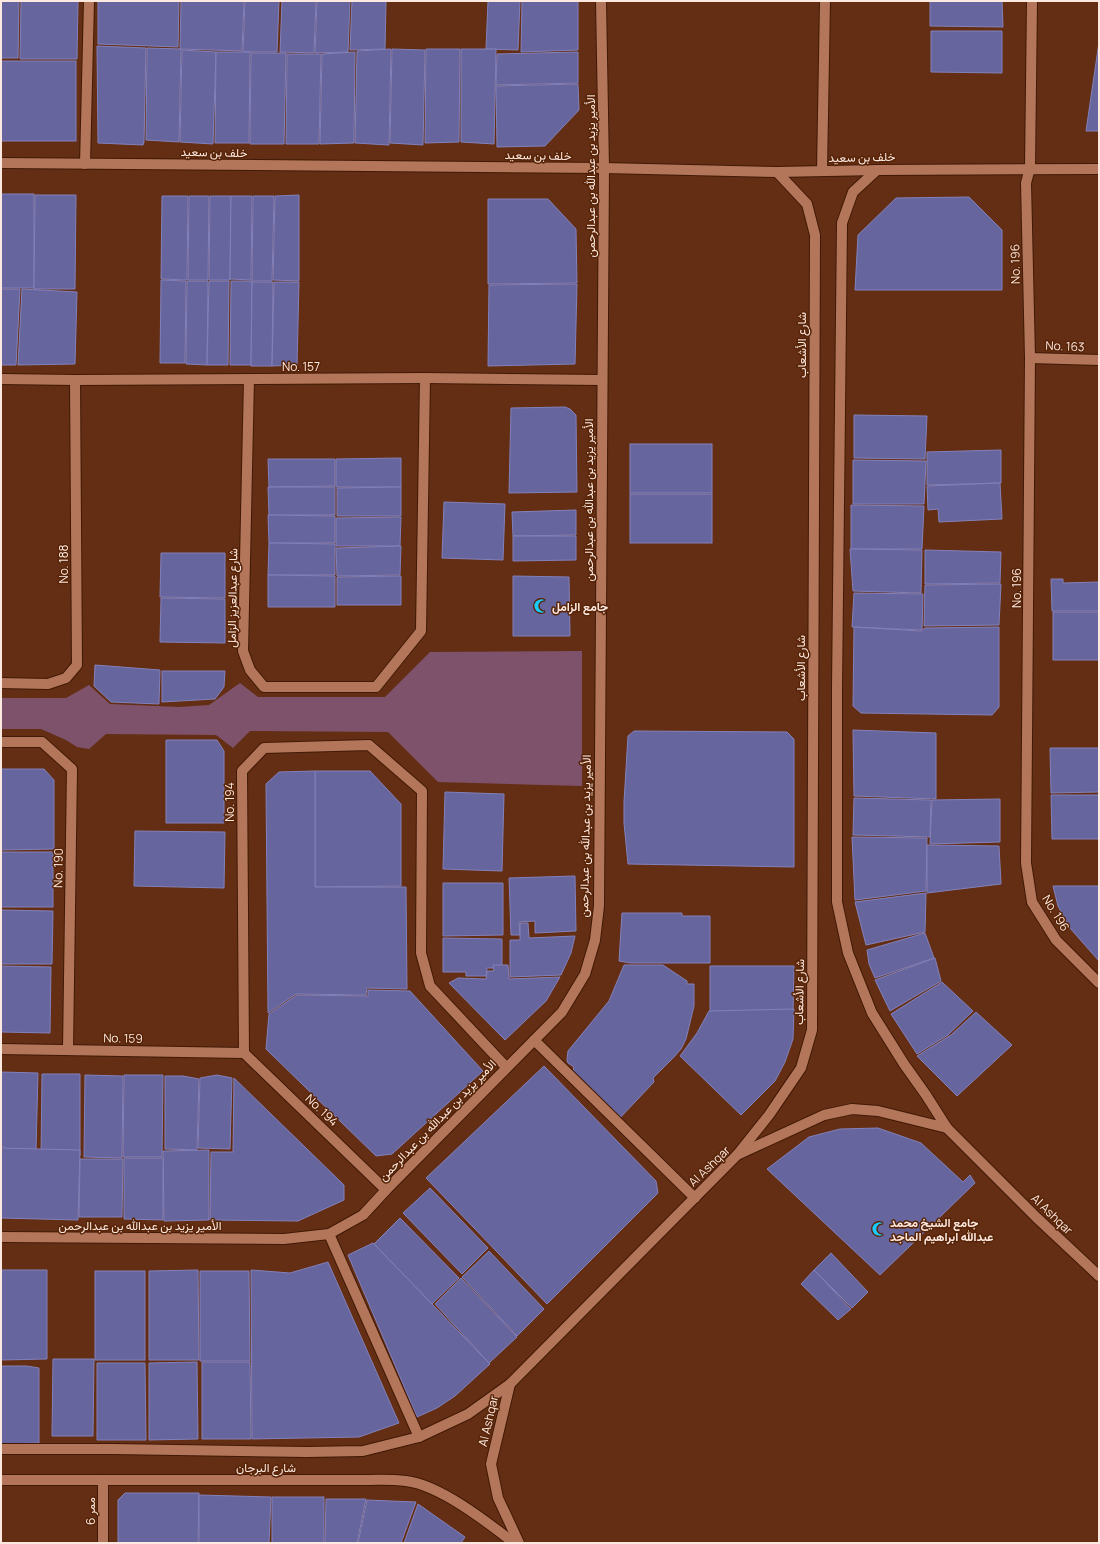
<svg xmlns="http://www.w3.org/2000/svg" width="1100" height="1544" font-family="Manrope,Vazirmatn,sans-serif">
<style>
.green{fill:#7e526b}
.building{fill:#67659d;stroke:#8381bb}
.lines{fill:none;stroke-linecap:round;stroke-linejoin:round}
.minor-casing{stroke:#411905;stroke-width:12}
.minor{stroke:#b3765a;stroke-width:10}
.labels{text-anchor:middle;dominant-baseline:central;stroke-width:3;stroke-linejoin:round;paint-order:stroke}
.street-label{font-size:12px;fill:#fee9e0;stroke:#582407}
.poi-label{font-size:12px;font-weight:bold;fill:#fee9e0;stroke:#582407;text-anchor:start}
</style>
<rect width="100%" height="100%" fill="#642e14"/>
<path class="green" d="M 582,651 L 582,786 L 438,782 L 388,732 L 250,731 L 233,748 L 216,735 L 106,734 L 89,749 L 77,747 L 66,740 L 41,729 L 1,729 L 1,698 L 66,698 L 89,685 L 110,704 L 179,707 L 209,705 L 240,683 L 258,697 L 385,697 L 430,652 Z"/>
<g class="building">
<path d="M 1,1 L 19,1 L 18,58 L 1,58 Z"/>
<path d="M 21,1 L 78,1 L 77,59 L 20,59 Z"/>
<path d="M 98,1 L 179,1 L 178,47 L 98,44 Z"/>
<path d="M 181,1 L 244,1 L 242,51 L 180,49 Z"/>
<path d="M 245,1 L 279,1 L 277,52 L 243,52 Z"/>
<path d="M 282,1 L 316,1 L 314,53 L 280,52 Z"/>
<path d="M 317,1 L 350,1 L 348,52 L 315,53 Z"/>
<path d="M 352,1 L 386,1 L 385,49 L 350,50 Z"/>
<path d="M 488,1 L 520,1 L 518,50 L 486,49 Z"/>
<path d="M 522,1 L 578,1 L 578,50 L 521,52 Z"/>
<path d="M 930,1 L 1002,1 L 1003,27 L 930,26 Z"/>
<path d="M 931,31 L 1002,31 L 1002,73 L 931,72 Z"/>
<path d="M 1099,42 L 1099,131 L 1086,131 Z"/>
<path d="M 97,46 L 146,48 L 144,142 L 143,145 L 98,143 Z"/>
<path d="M 147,48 L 181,49 L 179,142 L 146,140 Z"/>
<path d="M 391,49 L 389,145 L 355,143 L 357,51 Z"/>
<path d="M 392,49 L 425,50 L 423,145 L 390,143 Z"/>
<path d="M 426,49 L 460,49 L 459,142 L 425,143 Z"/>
<path d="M 461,49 L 496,49 L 494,144 L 461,142 Z"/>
<path d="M 182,50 L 216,52 L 213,144 L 180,142 Z"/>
<path d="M 216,52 L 250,52 L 249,143 L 215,143 Z"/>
<path d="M 355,52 L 354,143 L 320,144 L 322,54 Z"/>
<path d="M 578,52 L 578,83 L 496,85 L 497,54 Z"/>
<path d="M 251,53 L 286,53 L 284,144 L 250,144 Z"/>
<path d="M 287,54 L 321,54 L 319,144 L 286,144 Z"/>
<rect x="1" y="61" width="75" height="80"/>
<path d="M 578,84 L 579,110 L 545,146 L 497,147 L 496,86 Z"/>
<rect x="1" y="194" width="33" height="94"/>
<path d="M 35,195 L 76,195 L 75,289 L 34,289 Z"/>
<path d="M 299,195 L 299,281 L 273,280 L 275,196 Z"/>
<path d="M 162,196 L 188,196 L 187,280 L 161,279 Z"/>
<path d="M 189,196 L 209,196 L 208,280 L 188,280 Z"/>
<path d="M 210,196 L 231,196 L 230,280 L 209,280 Z"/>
<path d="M 231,196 L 252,196 L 251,280 L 230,279 Z"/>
<path d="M 253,196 L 274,196 L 272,281 L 252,281 Z"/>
<path d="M 969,197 L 1002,230 L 1002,290 L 855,290 L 858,235 L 896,198 Z"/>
<path d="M 488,199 L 548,199 L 576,229 L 577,283 L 488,284 Z"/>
<path d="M 161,280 L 186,281 L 185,363 L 160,363 Z"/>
<path d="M 187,281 L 208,281 L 207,365 L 186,364 Z"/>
<path d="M 209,281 L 229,281 L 228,365 L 207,365 Z"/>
<path d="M 231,281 L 252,281 L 251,365 L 230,365 Z"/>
<path d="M 252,282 L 273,282 L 272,366 L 251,366 Z"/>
<path d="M 274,282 L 299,282 L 297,365 L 272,366 Z"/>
<path d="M 577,284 L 575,364 L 488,366 L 489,285 Z"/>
<path d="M 1,289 L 20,289 L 16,365 L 1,365 Z"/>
<path d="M 22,289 L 77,292 L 75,364 L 18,365 Z"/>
<path d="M 565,407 L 570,409 L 576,415 L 577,492 L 509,493 L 511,408 Z"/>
<path d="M 854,415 L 927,416 L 925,459 L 854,458 Z"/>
<rect x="630" y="444" width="82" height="49"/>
<path d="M 1001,450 L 1001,483 L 927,485 L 927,452 Z"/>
<path d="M 401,458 L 401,487 L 336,487 L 336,459 Z"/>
<path d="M 268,459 L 335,459 L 335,486 L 269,487 Z"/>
<path d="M 853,460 L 926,461 L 924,504 L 853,504 Z"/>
<path d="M 1000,483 L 1002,519 L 939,522 L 938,509 L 928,510 L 927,486 Z"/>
<path d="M 268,487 L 335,487 L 335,515 L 269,515 Z"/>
<path d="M 401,487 L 401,516 L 337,516 L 337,488 Z"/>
<rect x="630" y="494" width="82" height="49"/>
<path d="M 444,502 L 505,504 L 503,560 L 442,558 Z"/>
<path d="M 851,505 L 924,506 L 922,549 L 851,549 Z"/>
<path d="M 576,510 L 576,535 L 513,536 L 512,512 Z"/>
<path d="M 268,515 L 335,516 L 335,543 L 269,543 Z"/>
<path d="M 401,517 L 400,546 L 336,546 L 336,518 Z"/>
<path d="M 513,536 L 576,536 L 576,560 L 513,561 Z"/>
<path d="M 269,543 L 335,544 L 335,575 L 268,575 Z"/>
<path d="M 401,546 L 400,575 L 337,576 L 336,548 Z"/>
<path d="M 850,549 L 922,550 L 921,593 L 853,591 Z"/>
<path d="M 925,550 L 1001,552 L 1000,583 L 925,584 Z"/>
<path d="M 161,553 L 225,553 L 225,598 L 160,597 Z"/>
<path d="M 268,575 L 335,576 L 335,607 L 268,607 Z"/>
<path d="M 401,576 L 401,605 L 337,605 L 337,577 Z"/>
<path d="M 513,576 L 569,577 L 570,636 L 513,636 Z"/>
<path d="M 1051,579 L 1063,579 L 1063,583 L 1099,582 L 1099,611 L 1052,611 Z"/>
<path d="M 1001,584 L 999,625 L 924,626 L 925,585 Z"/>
<path d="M 854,593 L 923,594 L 922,630 L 852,627 Z"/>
<path d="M 161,598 L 225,599 L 225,643 L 160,642 Z"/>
<rect x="1053" y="612" width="46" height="48"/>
<path d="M 854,627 L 921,631 L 925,628 L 999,627 L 999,707 L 992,715 L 861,713 L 853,706 Z"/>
<path d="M 95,665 L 160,670 L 159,704 L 111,702 L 94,686 Z"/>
<path d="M 162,671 L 225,671 L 224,687 L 215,699 L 162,702 Z"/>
<path d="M 853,730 L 936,733 L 936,799 L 854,796 Z"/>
<path d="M 634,731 L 787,732 L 794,739 L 794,867 L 628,864 L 624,823 L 624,802 L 628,736 Z"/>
<path d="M 166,740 L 217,740 L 224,751 L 224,823 L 166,823 Z"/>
<path d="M 1050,748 L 1099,748 L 1099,792 L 1051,793 Z"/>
<path d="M 1,769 L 44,769 L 54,780 L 54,849 L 1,850 Z"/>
<path d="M 315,771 L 370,771 L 401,804 L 401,886 L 315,887 Z"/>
<path d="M 315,771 L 315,887 L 406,887 L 407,989 L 367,988 L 366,995 L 296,994 L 268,1013 L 266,784 L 279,772 Z"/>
<path d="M 445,792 L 504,794 L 502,871 L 443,869 Z"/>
<path d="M 1051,795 L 1099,795 L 1099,839 L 1052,839 Z"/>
<path d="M 854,798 L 931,800 L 930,837 L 853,835 Z"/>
<path d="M 1000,799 L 1000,842 L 930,844 L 932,800 Z"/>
<path d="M 135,831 L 225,832 L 224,888 L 134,886 Z"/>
<path d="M 852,837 L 927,838 L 926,891 L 855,900 Z"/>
<path d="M 927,845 L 999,846 L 1001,884 L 927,893 Z"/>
<rect x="1" y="852" width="52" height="55"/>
<path d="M 575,876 L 576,931 L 535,933 L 535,921 L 519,922 L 520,935 L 511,935 L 509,878 Z"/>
<path d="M 443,883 L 503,883 L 503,935 L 443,936 Z"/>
<path d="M 1053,886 L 1099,886 L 1099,961 L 1069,927 L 1058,906 Z"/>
<path d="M 926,893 L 925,932 L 866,945 L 855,902 Z"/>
<path d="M 1,910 L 53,911 L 52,964 L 1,964 Z"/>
<path d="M 622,913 L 682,913 L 682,916 L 710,916 L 710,963 L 630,963 L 619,961 Z"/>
<path d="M 520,923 L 528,923 L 529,938 L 575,936 L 571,953 L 561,975 L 510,977 L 510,940 L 520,940 Z"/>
<path d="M 925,933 L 934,958 L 875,978 L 869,964 L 867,950 Z"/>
<path d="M 443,938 L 502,939 L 502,968 L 487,968 L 486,976 L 466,976 L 466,972 L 443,972 Z"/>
<path d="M 935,958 L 941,981 L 890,1011 L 875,980 Z"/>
<path d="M 493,965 L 508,965 L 509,979 L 560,977 L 546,1001 L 505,1040 L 449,983 L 458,978 L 486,979 L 487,971 L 494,971 Z"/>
<path d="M 624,965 L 663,965 L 687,981 L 687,984 L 694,984 L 694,1006 L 686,1039 L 681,1049 L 674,1057 L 653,1078 L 654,1082 L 617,1121 L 573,1072 L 574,1067 L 568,1063 L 567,1060 L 568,1051 L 609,1001 Z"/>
<path d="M 1,966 L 51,967 L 50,1033 L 1,1032 Z"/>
<path d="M 710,966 L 794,966 L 793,1013 L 743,1016 L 743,1020 L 733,1020 L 732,1015 L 710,1015 Z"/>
<path d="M 942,982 L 973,1011 L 948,1035 L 917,1054 L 891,1014 Z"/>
<path d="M 368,990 L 410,991 L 483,1071 L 392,1154 L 376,1156 L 266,1049 L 269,1014 L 297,995 L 368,996 Z"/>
<path d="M 794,1009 L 793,1039 L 785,1062 L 775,1081 L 741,1115 L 680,1056 L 697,1033 L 709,1011 Z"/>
<path d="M 976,1012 L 1012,1045 L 957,1096 L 917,1056 L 951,1035 Z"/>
<path d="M 544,1066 L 656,1181 L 658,1193 L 547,1304 L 426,1178 Z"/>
<path d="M 1,1072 L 38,1073 L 36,1151 L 4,1150 L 4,1147 L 1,1146 Z"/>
<path d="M 42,1074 L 80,1074 L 80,1156 L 41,1156 Z"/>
<path d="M 85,1075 L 123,1076 L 122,1158 L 84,1157 Z"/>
<path d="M 124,1075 L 163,1075 L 162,1157 L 123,1157 Z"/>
<path d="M 217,1075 L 232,1078 L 230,1149 L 198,1148 L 200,1078 Z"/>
<path d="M 165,1076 L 183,1076 L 199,1079 L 197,1150 L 165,1149 Z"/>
<path d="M 234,1078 L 344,1185 L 344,1200 L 298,1221 L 210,1220 L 211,1152 L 233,1152 Z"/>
<path d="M 878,1128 L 921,1143 L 963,1182 L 970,1175 L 975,1183 L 880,1275 L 767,1169 L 809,1137 L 840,1129 Z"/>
<path d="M 1,1148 L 80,1150 L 78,1220 L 1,1218 Z"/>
<path d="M 209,1150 L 209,1220 L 164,1221 L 163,1151 Z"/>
<path d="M 124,1158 L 163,1158 L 163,1220 L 124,1219 Z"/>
<path d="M 80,1159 L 123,1159 L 122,1217 L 79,1217 Z"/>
<path d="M 430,1188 L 488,1248 L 462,1274 L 403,1213 Z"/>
<path d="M 400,1218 L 459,1278 L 432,1304 L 374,1244 Z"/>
<path d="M 373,1243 L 490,1364 L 455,1396 L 437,1408 L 417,1417 L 348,1255 Z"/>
<path d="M 489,1251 L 544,1309 L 517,1336 L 462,1277 Z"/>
<path d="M 831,1253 L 868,1292 L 852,1308 L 814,1270 Z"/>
<path d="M 328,1262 L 399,1423 L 359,1437 L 252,1439 L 251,1270 L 290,1273 Z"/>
<path d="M 1,1270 L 47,1270 L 47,1359 L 1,1360 Z"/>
<path d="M 198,1270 L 199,1360 L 149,1360 L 149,1271 Z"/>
<path d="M 814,1270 L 851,1309 L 838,1320 L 801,1284 Z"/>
<rect x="95" y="1271" width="50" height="89"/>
<path d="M 200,1271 L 249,1271 L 250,1361 L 200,1361 Z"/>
<path d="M 461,1278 L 517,1337 L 489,1363 L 435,1304 Z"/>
<path d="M 53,1359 L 94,1359 L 93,1436 L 52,1436 Z"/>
<path d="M 197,1362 L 198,1439 L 149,1440 L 149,1363 Z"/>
<path d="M 202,1362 L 250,1362 L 251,1439 L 202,1439 Z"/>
<path d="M 97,1363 L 145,1363 L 146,1440 L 97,1440 Z"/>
<path d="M 1,1366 L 27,1366 L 39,1368 L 39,1443 L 1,1444 Z"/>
<path d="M 125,1493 L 199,1493 L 198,1543 L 118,1543 L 118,1500 Z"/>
<path d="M 199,1495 L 271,1497 L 269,1543 L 199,1543 Z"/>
<rect x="272" y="1497" width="52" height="46"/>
<path d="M 326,1499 L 366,1499 L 357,1543 L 325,1543 Z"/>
<path d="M 367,1500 L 416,1502 L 401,1543 L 358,1543 Z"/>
<path d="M 418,1504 L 465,1537 L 461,1543 L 404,1543 Z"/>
</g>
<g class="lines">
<defs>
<g id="minor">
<path d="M 1032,1 L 1030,168 L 1026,183 L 1030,358 L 1026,863 L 1032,902 L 1056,940 L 1099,983"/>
<path d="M 1,163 L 604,168 L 777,172 L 877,170 L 1099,169"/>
<path d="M 85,164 L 89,1"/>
<path d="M 877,170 L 853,192 L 842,223 L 837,688 L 837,902 L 848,953 L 872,1013 L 904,1064 L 926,1095 L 947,1128"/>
<path d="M 822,171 L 825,1"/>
<path d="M 1030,358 L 1099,360"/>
<path d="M 1,379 L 75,380 L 425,378 L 601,380"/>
<path d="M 249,379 L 243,651 L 250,670 L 264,687 L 376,687 L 421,631 L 425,378"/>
<path d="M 1,683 L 48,684 L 66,678 L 77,665 L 75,380"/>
<path d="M 1,742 L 42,742 L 72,769 L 68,1050"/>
<path d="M 534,1040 L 695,1198"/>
<path d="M 1,1049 L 244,1053"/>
<path d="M 737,1155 L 769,1115 L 801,1068 L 812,1030 L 815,235 L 807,204 L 777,172"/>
<path d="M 386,1190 L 244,1053 L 242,771 L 264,748 L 369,745 L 422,791 L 421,953 L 430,986 L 506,1067"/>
<path d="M 329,1234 L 419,1437"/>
<path d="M 1,1237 L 284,1239 L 329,1234 L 363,1215 L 386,1190 L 562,1012 L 585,974 L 595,940 L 599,906 L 604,168 L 601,1"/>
<path d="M 1,1449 L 113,1449 L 307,1452 L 363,1451 L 419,1437 L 468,1414 L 510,1384"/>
<path d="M 1,1480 L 357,1480 C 373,1480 390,1479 406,1481 C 440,1485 487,1522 514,1543"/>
<path d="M 103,1480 L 103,1543"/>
<path d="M 519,1543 L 498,1498 L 491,1464 L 510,1384 L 737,1155 L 824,1115 L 852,1109 L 878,1111 L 947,1128 L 1036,1217 L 1099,1276"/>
</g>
</defs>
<use href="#minor" class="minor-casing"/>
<use href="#minor" class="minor"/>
</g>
<defs>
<symbol id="mosque-bare" viewBox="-9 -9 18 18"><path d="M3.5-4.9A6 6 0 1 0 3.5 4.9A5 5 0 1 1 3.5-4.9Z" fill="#1acafc" stroke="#582407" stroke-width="2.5" paint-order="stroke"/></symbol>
</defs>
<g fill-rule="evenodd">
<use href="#mosque-bare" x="531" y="596" width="20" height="20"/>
<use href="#mosque-bare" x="869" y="1219" width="20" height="20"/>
</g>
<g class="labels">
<g class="street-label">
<text transform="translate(214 152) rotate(1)">خلف بن سعيد</text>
<text transform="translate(538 155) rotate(1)">خلف بن سعيد</text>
<text transform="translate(862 157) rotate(-1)">خلف بن سعيد</text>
<text transform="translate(590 176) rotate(-90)">الأمير يزيد بن عبدالله بن عبدالرحمن</text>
<text transform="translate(1015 264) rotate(-91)">No. 196</text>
<text transform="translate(801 345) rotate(-90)">شارع الأشعاب</text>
<text transform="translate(1065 346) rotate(2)">No. 163</text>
<text x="301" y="366">No. 157</text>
<text transform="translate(588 500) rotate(-90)">الأمير يزيد بن عبدالله بن عبدالرحمن</text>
<text transform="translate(63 564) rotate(-90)">No. 188</text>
<text transform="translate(1016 588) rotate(-90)">No. 196</text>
<text transform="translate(232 598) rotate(-89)">شارع عبدالعزيز الزامل</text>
<text transform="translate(800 668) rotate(-90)">شارع الأشعاب</text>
<text transform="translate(229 802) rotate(-90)">No. 194</text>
<text transform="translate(585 836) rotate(-89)">الأمير يزيد بن عبدالله بن عبدالرحمن</text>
<text transform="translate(58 868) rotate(-89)">No. 190</text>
<text transform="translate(1056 913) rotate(59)">No. 196</text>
<text transform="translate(799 992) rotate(-89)">شارع الأشعاب</text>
<text transform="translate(123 1038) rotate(1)">No. 159</text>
<text transform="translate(322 1110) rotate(44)">No. 194</text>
<text transform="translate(437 1120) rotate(-46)">الأمير يزيد بن عبدالله بن عبدالرحمن</text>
<text transform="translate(709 1166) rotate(-44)">Al Ashqar</text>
<text transform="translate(1052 1214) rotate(44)">Al Ashqar</text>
<text x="140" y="1225">الأمير يزيد بن عبدالله بن عبدالرحمن</text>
<text transform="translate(488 1421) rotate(-77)">Al Ashqar</text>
<text x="266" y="1467">شارع البرجان</text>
<text transform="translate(90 1511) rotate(-90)">ممر 6</text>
</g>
<g class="poi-label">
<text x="552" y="606">جامع الزامل</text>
<text x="890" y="1222">جامع الشيخ محمد<tspan x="890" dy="14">عبدالله ابراهيم الماجد</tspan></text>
</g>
</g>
<rect width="1100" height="1544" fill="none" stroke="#fee9e0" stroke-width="4"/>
</svg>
